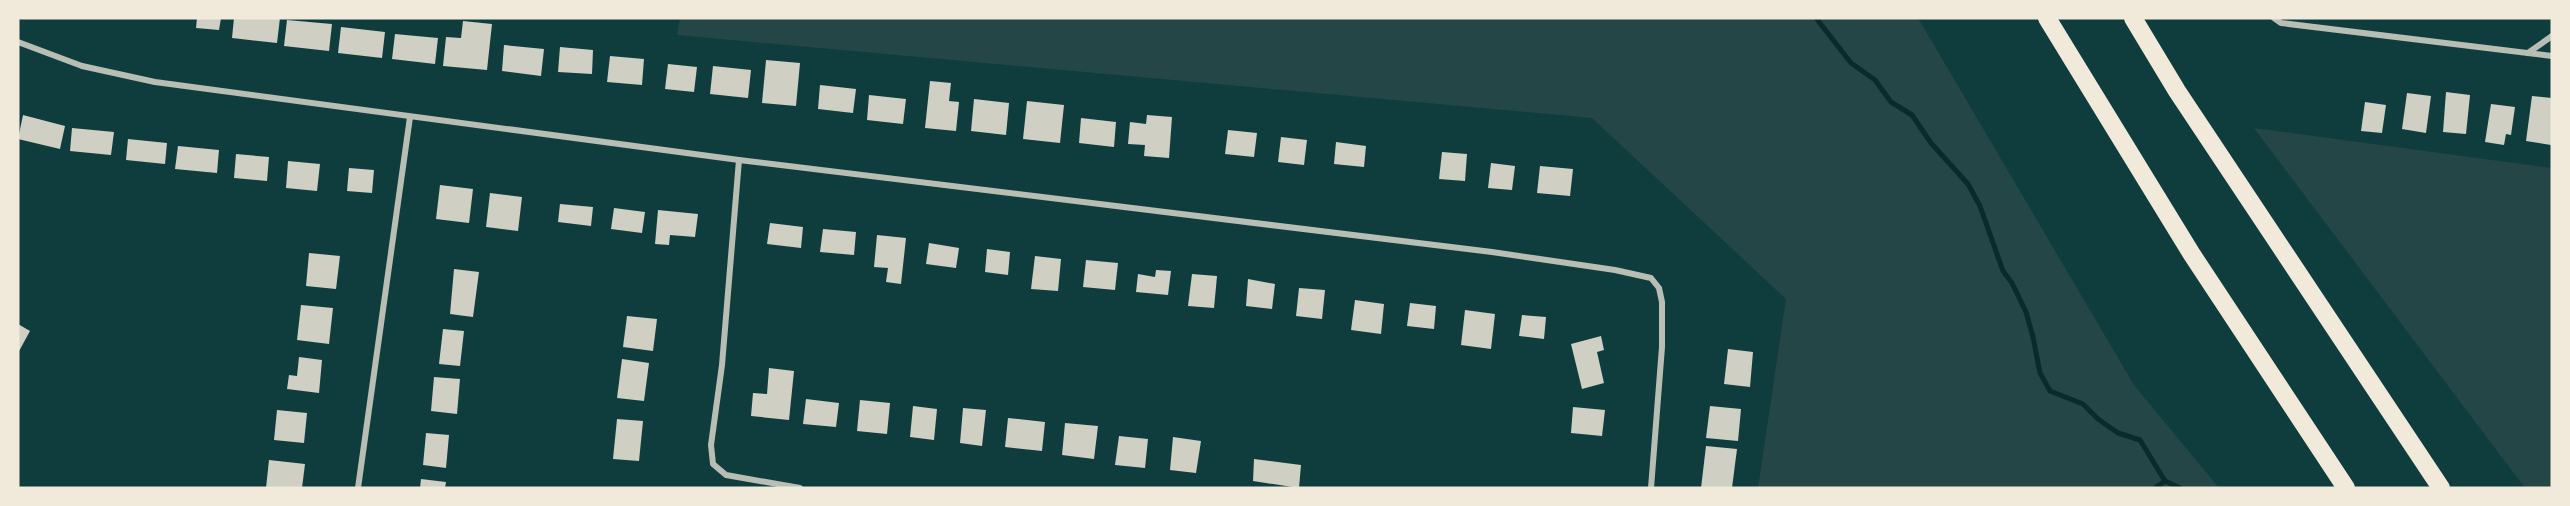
<svg xmlns="http://www.w3.org/2000/svg" width="2570" height="506" font-family="'Fira Sans',sans-serif">
<style>
.green{fill:#244646}
.lines{fill:none;stroke-linecap:round;stroke-linejoin:round}
.stream{stroke:#0a2a2b;stroke-width:5}
.building{fill:#cfcfc3}
.minor{stroke:#b8beb3;stroke-width:6}
.motorway{stroke:#f1e9da;stroke-width:18}
</style>
<rect width="100%" height="100%" fill="#0f3d3e"/>
<g class="green">
<path d="M 680,18 L 1918,18 L 2134,385 L 2219,488 L 1758,488 L 1786,299 L 1592,118 L 677,35 Z"/>
<path d="M 2254,128 L 2552,168 L 2552,488 L 2525,488 Z"/>
</g>
<g class="lines">
<g class="stream">
<path d="M 1816,18 L 1851,63 L 1875,80 L 1891,102 L 1912,115 L 1931,143 L 1968,184 L 1980,206 L 2003,271 L 2012,283 L 2026,312 L 2033,337 L 2040,373 L 2050,391 L 2083,404 L 2098,419 L 2118,433 L 2140,440 L 2165,481 L 2180,488"/>
<path d="M 2155,488 L 2165,481"/>
</g>
</g>
<g class="building">
<path d="M 197,18 L 221,18 L 219,30 L 196,28 Z"/>
<path d="M 234,18 L 280,18 L 277,43 L 232,38 Z"/>
<path d="M 287,20 L 332,24 L 329,51 L 284,46 Z"/>
<path d="M 463,21 L 492,24 L 487,70 L 443,66 L 446,37 L 461,38 Z"/>
<path d="M 341,27 L 385,32 L 382,58 L 338,53 Z"/>
<path d="M 395,34 L 438,38 L 435,64 L 392,59 Z"/>
<path d="M 504,45 L 544,49 L 541,76 L 502,71 Z"/>
<path d="M 560,47 L 593,50 L 592,74 L 558,72 Z"/>
<path d="M 610,56 L 644,59 L 642,85 L 607,82 Z"/>
<path d="M 766,60 L 800,63 L 796,106 L 762,103 Z"/>
<path d="M 668,64 L 697,67 L 694,92 L 665,89 Z"/>
<path d="M 713,66 L 751,70 L 748,98 L 710,94 Z"/>
<path d="M 930,81 L 951,83 L 949,101 L 959,102 L 956,131 L 925,128 Z"/>
<path d="M 820,85 L 856,89 L 853,113 L 818,109 Z"/>
<path d="M 2446,92 L 2470,95 L 2466,134 L 2443,132 Z"/>
<path d="M 2407,93 L 2431,96 L 2426,133 L 2402,129 Z"/>
<path d="M 869,95 L 906,99 L 903,124 L 867,120 Z"/>
<path d="M 2532,96 L 2552,98 L 2551,145 L 2526,141 Z"/>
<path d="M 974,99 L 1009,103 L 1006,135 L 971,131 Z"/>
<path d="M 1027,101 L 1064,105 L 1060,143 L 1023,139 Z"/>
<path d="M 2365,102 L 2386,105 L 2382,133 L 2361,131 Z"/>
<path d="M 2491,104 L 2515,107 L 2511,135 L 2506,134 L 2504,145 L 2485,142 Z"/>
<path d="M 23,115 L 65,126 L 60,149 L 18,139 Z"/>
<path d="M 1147,115 L 1172,117 L 1169,158 L 1144,156 L 1145,145 L 1128,144 L 1130,122 L 1146,124 Z"/>
<path d="M 1081,118 L 1116,122 L 1114,147 L 1079,143 Z"/>
<path d="M 72,128 L 114,132 L 111,155 L 70,151 Z"/>
<path d="M 1228,130 L 1257,133 L 1254,157 L 1225,154 Z"/>
<path d="M 1281,137 L 1307,140 L 1304,165 L 1278,162 Z"/>
<path d="M 128,139 L 167,143 L 165,164 L 126,160 Z"/>
<path d="M 1336,142 L 1366,146 L 1364,167 L 1334,164 Z"/>
<path d="M 178,146 L 219,150 L 217,173 L 175,169 Z"/>
<path d="M 1442,152 L 1467,154 L 1465,181 L 1439,179 Z"/>
<path d="M 236,154 L 269,157 L 267,181 L 234,178 Z"/>
<path d="M 288,161 L 320,164 L 317,191 L 286,188 Z"/>
<path d="M 1491,163 L 1515,166 L 1512,190 L 1488,188 Z"/>
<path d="M 1540,166 L 1573,169 L 1570,196 L 1537,193 Z"/>
<path d="M 349,168 L 374,170 L 372,193 L 347,191 Z"/>
<path d="M 440,185 L 473,189 L 469,223 L 436,219 Z"/>
<path d="M 490,193 L 522,197 L 518,231 L 486,227 Z"/>
<path d="M 560,204 L 593,207 L 591,226 L 558,222 Z"/>
<path d="M 614,208 L 645,212 L 642,233 L 611,229 Z"/>
<path d="M 658,210 L 698,214 L 695,237 L 670,235 L 669,245 L 655,244 Z"/>
<path d="M 770,223 L 803,227 L 801,248 L 767,244 Z"/>
<path d="M 823,229 L 856,232 L 854,255 L 820,252 Z"/>
<path d="M 877,235 L 906,238 L 901,284 L 886,282 L 888,268 L 874,267 Z"/>
<path d="M 929,243 L 959,248 L 956,268 L 926,264 Z"/>
<path d="M 987,249 L 1010,252 L 1008,275 L 985,272 Z"/>
<path d="M 309,253 L 340,256 L 336,289 L 306,286 Z"/>
<path d="M 1035,256 L 1061,259 L 1058,291 L 1031,289 Z"/>
<path d="M 1086,260 L 1118,263 L 1115,290 L 1083,287 Z"/>
<path d="M 454,269 L 479,272 L 473,317 L 450,314 Z"/>
<path d="M 1156,270 L 1171,271 L 1168,295 L 1136,292 L 1138,274 L 1155,277 Z"/>
<path d="M 1192,274 L 1217,276 L 1214,308 L 1188,306 Z"/>
<path d="M 1248,279 L 1275,284 L 1272,309 L 1246,306 Z"/>
<path d="M 1299,288 L 1325,290 L 1322,319 L 1296,316 Z"/>
<path d="M 1355,300 L 1384,304 L 1381,334 L 1351,330 Z"/>
<path d="M 1410,303 L 1436,306 L 1434,329 L 1407,326 Z"/>
<path d="M 301,305 L 333,308 L 329,344 L 297,340 Z"/>
<path d="M 1465,310 L 1495,314 L 1491,349 L 1461,345 Z"/>
<path d="M 1522,315 L 1546,317 L 1544,339 L 1519,336 Z"/>
<path d="M 627,316 L 657,319 L 653,351 L 623,347 Z"/>
<path d="M 18,324 L 30,331 L 18,353 Z"/>
<path d="M 443,329 L 464,331 L 460,366 L 439,364 Z"/>
<path d="M 1601,336 L 1604,350 L 1597,352 L 1604,383 L 1582,389 L 1571,344 Z"/>
<path d="M 1728,349 L 1753,352 L 1750,387 L 1724,384 Z"/>
<path d="M 299,357 L 322,360 L 319,393 L 287,389 L 289,375 L 297,376 Z"/>
<path d="M 622,359 L 649,363 L 644,401 L 617,398 Z"/>
<path d="M 769,368 L 794,371 L 789,420 L 751,416 L 753,393 L 767,394 Z"/>
<path d="M 434,377 L 460,379 L 457,414 L 431,411 Z"/>
<path d="M 806,399 L 839,403 L 836,427 L 803,424 Z"/>
<path d="M 860,400 L 890,403 L 887,434 L 857,431 Z"/>
<path d="M 913,406 L 937,409 L 934,440 L 910,437 Z"/>
<path d="M 1710,406 L 1741,409 L 1738,441 L 1706,438 Z"/>
<path d="M 1573,407 L 1605,410 L 1602,436 L 1571,433 Z"/>
<path d="M 963,408 L 986,410 L 982,446 L 960,443 Z"/>
<path d="M 277,410 L 307,413 L 304,443 L 274,440 Z"/>
<path d="M 1008,418 L 1045,422 L 1042,451 L 1005,447 Z"/>
<path d="M 617,419 L 643,421 L 639,461 L 613,459 Z"/>
<path d="M 1065,423 L 1098,426 L 1094,459 L 1062,455 Z"/>
<path d="M 426,433 L 449,435 L 446,468 L 423,465 Z"/>
<path d="M 1119,436 L 1148,439 L 1145,468 L 1115,465 Z"/>
<path d="M 1173,437 L 1201,441 L 1196,473 L 1170,470 Z"/>
<path d="M 1706,446 L 1737,449 L 1732,488 L 1701,488 Z"/>
<path d="M 1254,459 L 1301,465 L 1299,488 L 1253,481 Z"/>
<path d="M 269,460 L 305,464 L 302,488 L 266,488 Z"/>
<path d="M 421,479 L 446,482 L 445,488 L 420,488 Z"/>
</g>
<g class="lines">
<g class="minor">
<path d="M 2274,18 L 2281,23 L 2552,56"/>
<path d="M 18,42 L 82,66 L 155,82 L 739,160 L 1492,252 L 1615,270 L 1651,278 L 1659,288 L 1662,302 L 1662,347 L 1651,488"/>
<path d="M 2528,53 L 2552,36"/>
<path d="M 739,160 L 722,365 L 711,445 L 713,464 L 726,475 L 800,488"/>
<path d="M 358,488 L 410,117"/>
</g>
<g class="motorway">
<path d="M 2047,18 L 2191,253 L 2346,488"/>
<path d="M 2133,18 L 2177,91 L 2441,488"/>
</g>
</g>
<rect width="2570" height="506" fill="none" stroke="#f1e9da" stroke-width="39"/>
</svg>
